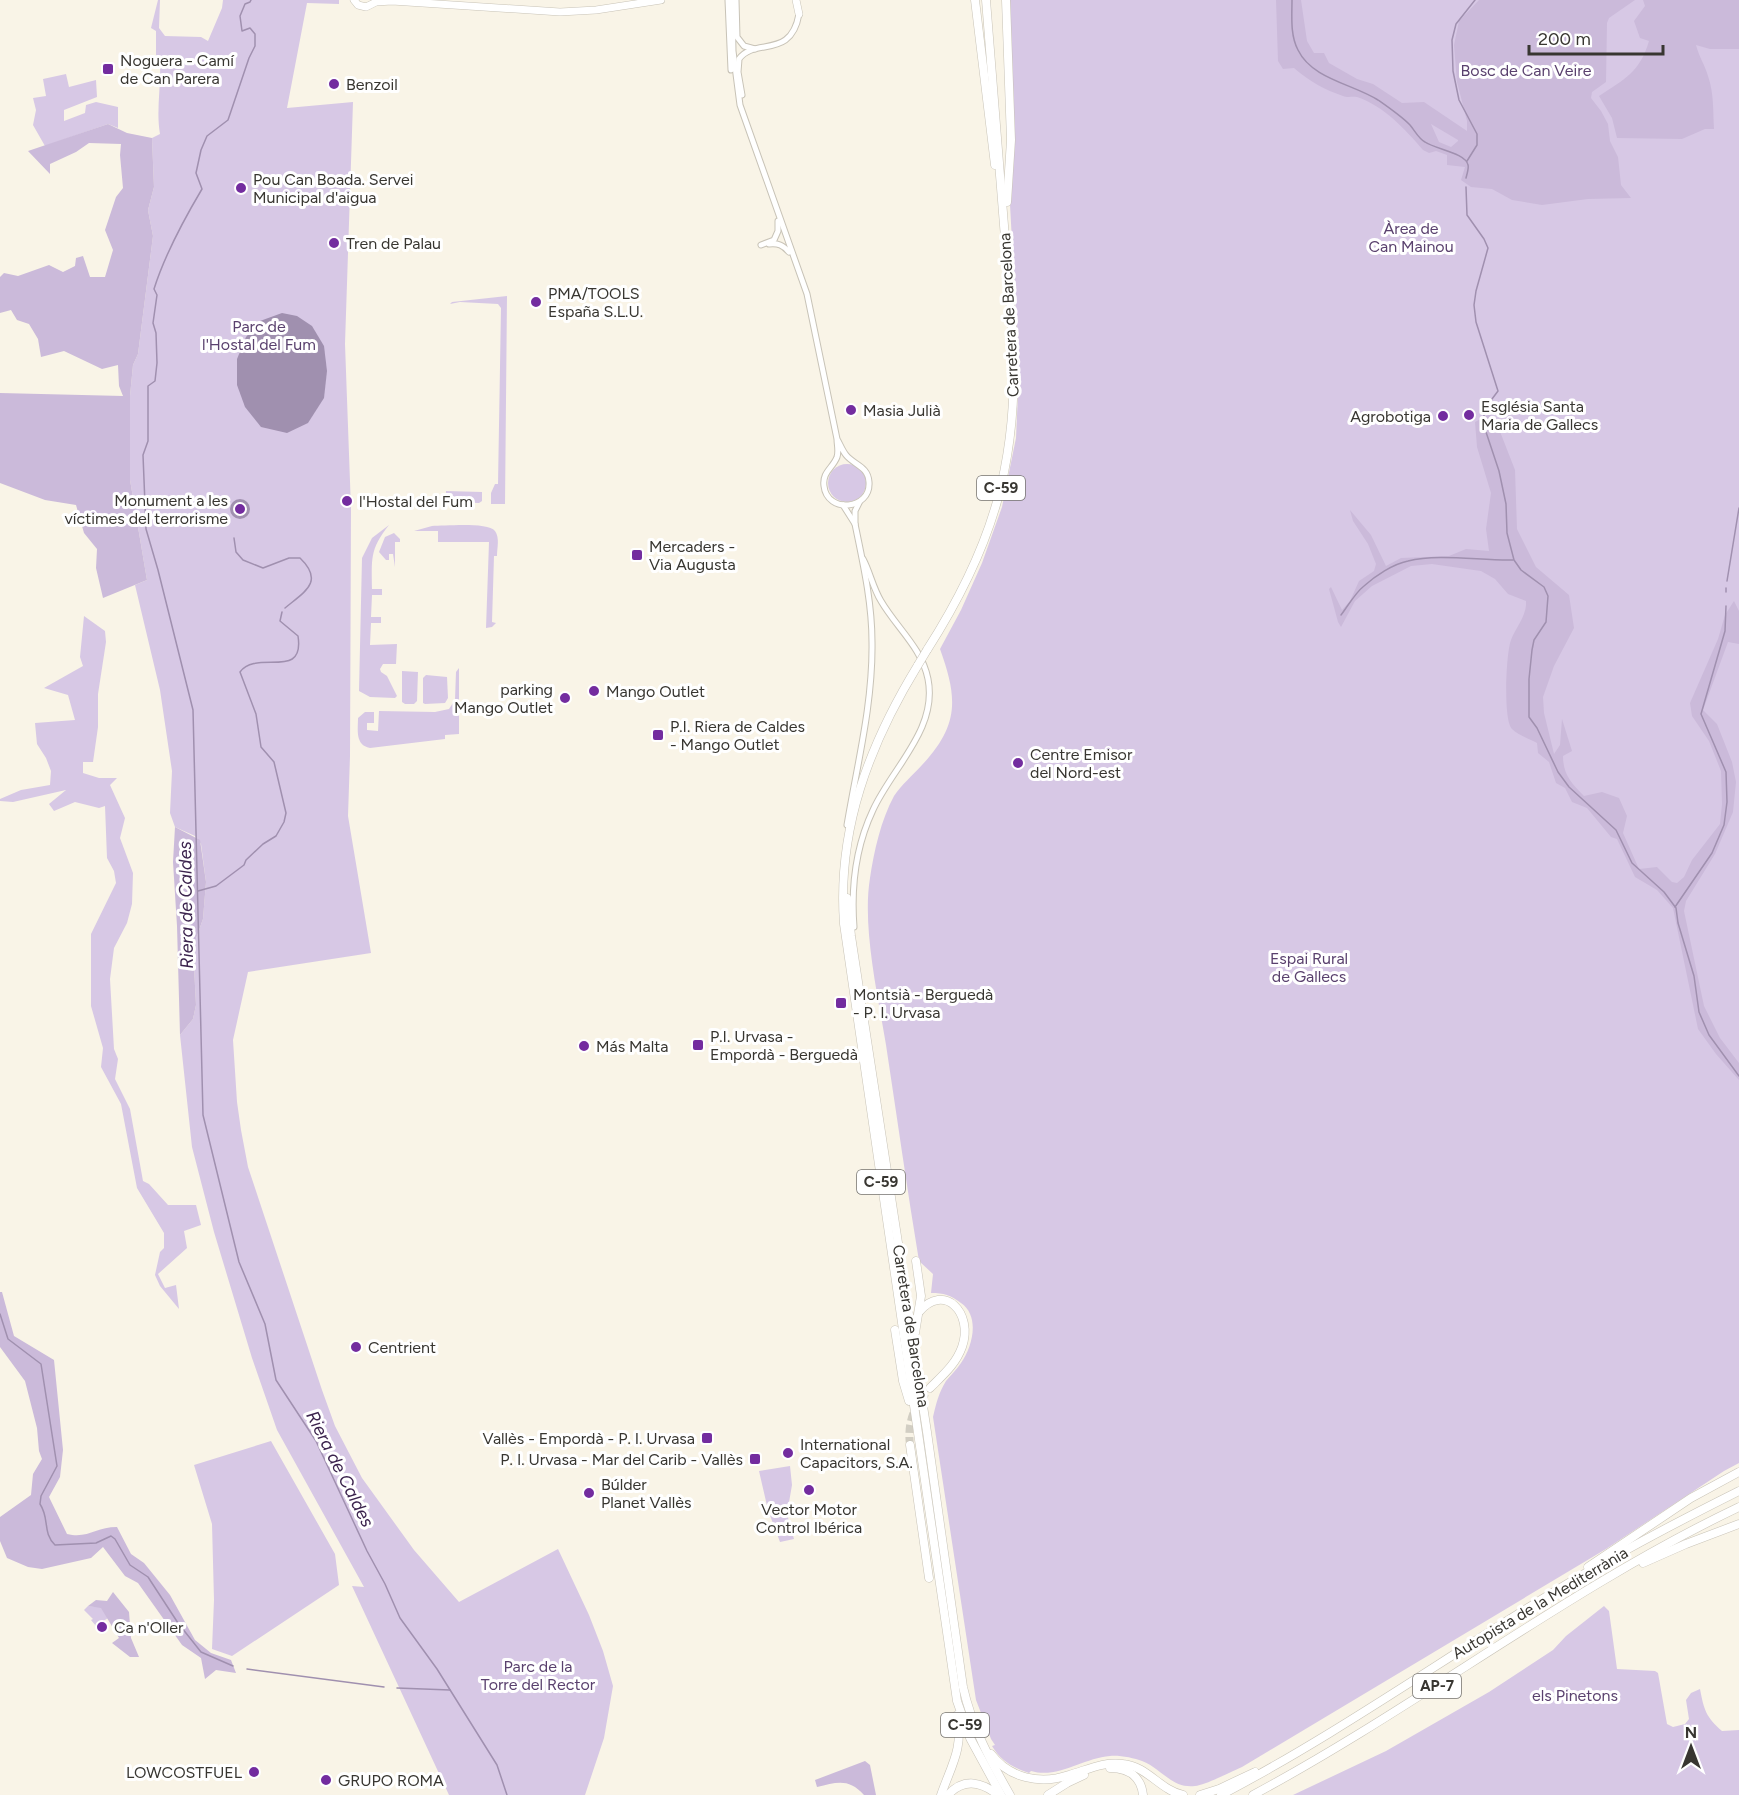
<svg xmlns="http://www.w3.org/2000/svg" width="1739" height="1795" font-family="Figtree,sans-serif">
<style>
.green{fill:#d7c8e5}
.forest{fill:#cbbada;fill-rule:evenodd}
.water{fill:#a090af}
.lines{fill:none;stroke-linecap:round;stroke-linejoin:round}
.stream{stroke:#a090af;stroke-width:1.5}
.highway-tunnel{stroke:#d2cec3;stroke-width:8;stroke-dasharray:8 4;stroke-linecap:butt}
.minor-casing{stroke:#c8c3b7;stroke-width:7}
.major-casing{stroke:#c8c3b7;stroke-width:8}
.highway-casing{stroke:#c8c3b7;stroke-width:9}
.minor{stroke:#fff;stroke-width:5}
.major{stroke:#fff;stroke-width:7}
.highway{stroke:#fff;stroke-width:8}
.highway-bridge-casing{stroke:#c8c3b7;stroke-width:9;stroke-linecap:butt}
.highway-bridge{stroke:#fff;stroke-width:8}
.poi-dot{fill:#732c9f;stroke:#fff;stroke-width:2}
.labels{text-anchor:middle;dominant-baseline:central;stroke-width:6;stroke-linejoin:round;paint-order:stroke}
.shield{fill:#fff;stroke:#74726f;stroke-width:1.5}
.shield-label{font-size:15px;font-weight:bold;fill:#383631}
.poi-label{font-size:16px;fill:#383631;stroke:#fff;text-anchor:start}
.park-label{font-size:16px;fill:#5a416e;stroke:#fff}
.street-label{font-size:16px;fill:#383631;stroke:#fff}
.water-label{font-size:18px;font-style:italic;fill:#3b234d;stroke:#fff}
</style>
<rect width="100%" height="100%" fill="#f9f4e7"/>
<g class="green">
<path d="M 158,0 L 160,0 L 159,28 L 165,36 L 201,37 L 208,41 L 222,8 L 223,0 L 339,0 L 339,4 L 307,3 L 287,108 L 353,102 L 345,344 L 351,509 L 350,756 L 348,816 L 371,953 L 248,972 L 233,1040 L 237,1102 L 241,1130 L 248,1167 L 322,1390 L 335,1426 L 362,1478 L 414,1550 L 459,1602 L 558,1549 L 589,1615 L 603,1651 L 613,1686 L 604,1738 L 585,1795 L 449,1795 L 352,1586 L 364,1587 L 277,1430 L 252,1358 L 214,1232 L 192,1147 L 180,1035 L 193,1019 L 196,1005 L 193,947 L 203,919 L 206,882 L 201,844 L 195,836 L 175,827 L 170,813 L 172,771 L 160,690 L 135,585 L 147,580 L 130,480 L 130,396 L 133,365 L 138,354 L 153,236 L 148,210 L 154,187 L 152,138 L 160,134 C 156,111 161,88 160,65 L 156,63 L 156,31 L 151,28 Z"/>
<path d="M 1010,0 L 1739,0 L 1739,1463 L 1724,1471 L 1606,1549 L 1242,1767 C 1230,1772 1206,1785 1195,1786 C 1172,1789 1161,1768 1142,1761 C 1134,1758 1119,1755 1110,1756 C 1083,1758 1058,1779 1031,1771 L 1029,1773 C 1012,1767 1001,1761 992,1746 L 995,1745 L 991,1739 L 976,1700 L 933,1417 C 936,1404 939,1392 946,1381 C 951,1375 957,1369 961,1363 C 973,1346 980,1316 961,1303 C 950,1295 944,1293 931,1293 L 933,1274 L 919,1261 C 907,1189 897,1117 886,1045 C 878,996 862,927 870,878 C 874,851 881,820 894,796 C 901,785 913,775 922,765 C 959,725 958,699 940,649 L 961,610 L 982,563 L 1002,507 L 1016,438 L 1019,371 L 1009,186 Z"/>
<path d="M 66,74 L 69,87 L 96,80 L 97,97 L 64,110 L 64,121 L 85,113 L 86,105 L 96,102 L 118,107 L 118,128 L 108,124 L 45,146 L 33,125 L 36,110 L 33,98 L 46,96 L 43,79 Z"/>
<path d="M 507,296 L 505,504 L 491,504 L 491,493 L 495,484 L 498,484 L 501,308 L 498,304 L 460,302 L 450,304 L 452,302 Z"/>
<circle cx="847" cy="483" r="19"/>
<path d="M 446,491 L 482,492 L 482,501 L 479,503 L 451,502 L 446,496 Z"/>
<path d="M 389,525 C 369,550 372,560 372,589 L 382,589 L 382,595 L 372,595 L 371,617 L 381,617 L 381,623 L 371,623 L 370,645 L 397,644 L 396,664 L 383,664 L 380,669 L 381,672 L 387,676 L 397,696 L 395,698 L 370,697 L 359,691 L 362,558 L 372,538 Z"/>
<path d="M 432,526 C 445,526 488,522 495,531 C 500,538 497,548 497,556 L 494,556 L 492,622 L 496,623 L 492,627 L 486,628 L 489,542 L 438,542 L 438,531 L 414,531 Z"/>
<path d="M 394,533 L 400,539 L 400,542 L 395,542 L 395,567 L 393,554 L 389,554 L 389,560 L 386,560 L 379,552 L 385,537 Z"/>
<path d="M 84,616 L 105,631 L 106,642 L 98,694 L 98,727 L 93,762 L 83,762 L 83,773 L 99,778 L 117,778 L 110,785 L 125,818 L 120,838 L 133,873 L 132,904 L 127,923 L 114,948 L 110,979 L 114,1049 L 118,1059 L 115,1079 L 130,1109 L 143,1181 L 149,1184 L 168,1205 L 196,1205 L 201,1225 L 184,1231 L 187,1248 L 158,1274 L 165,1288 L 176,1285 L 179,1309 L 160,1286 L 155,1275 L 160,1252 L 164,1248 L 164,1233 L 137,1188 L 121,1104 L 101,1067 L 103,1048 L 91,1006 L 91,934 L 116,883 L 114,871 L 107,858 L 105,806 L 99,808 L 75,802 L 54,811 L 49,804 L 66,790 L 13,802 L 0,801 L 0,799 L 21,790 L 50,785 L 51,771 L 46,758 L 37,744 L 35,723 L 75,720 L 68,695 L 44,688 L 83,666 L 80,657 Z"/>
<path d="M 459,668 L 459,734 L 445,735 L 445,739 L 370,748 C 355,745 358,730 358,718 L 365,712 L 374,712 L 374,723 L 367,723 L 367,730 L 378,731 L 379,711 L 435,712 L 449,709 L 455,700 L 456,672 Z"/>
<path d="M 402,671 L 418,672 L 417,701 L 414,704 L 405,704 L 402,702 Z"/>
<path d="M 426,675 L 447,677 L 448,698 L 445,703 L 425,704 L 423,703 L 423,678 Z"/>
<path d="M 271,1441 L 335,1554 L 339,1585 L 232,1656 L 212,1649 L 214,1600 L 212,1524 L 194,1465 Z"/>
<path d="M 790,1466 L 792,1485 L 787,1514 L 794,1539 L 780,1542 L 768,1510 L 759,1471 Z"/>
<path d="M 88,1606 L 101,1607 L 108,1618 L 96,1626 L 91,1620 L 93,1619 L 84,1610 Z"/>
<path d="M 1604,1606 L 1609,1611 L 1617,1669 L 1655,1671 L 1658,1673 L 1667,1724 L 1673,1727 L 1685,1724 L 1689,1719 L 1686,1700 L 1691,1693 L 1700,1689 C 1704,1710 1706,1717 1722,1731 L 1739,1730 L 1739,1795 L 1293,1795 L 1386,1751 L 1489,1692 L 1553,1650 L 1566,1636 Z"/>
</g>
<g class="forest">
<path d="M 1276,0 L 1301,0 L 1307,41 L 1314,53 L 1324,53 L 1329,63 L 1357,79 L 1373,84 L 1402,103 L 1424,102 L 1467,131 L 1467,121 L 1457,82 L 1454,45 L 1459,21 L 1479,0 L 1635,0 L 1609,18 L 1607,23 L 1606,82 L 1592,92 L 1591,98 L 1601,111 L 1608,124 L 1610,141 L 1618,157 L 1621,185 L 1631,198 L 1588,199 L 1542,205 L 1512,200 L 1492,189 L 1471,187 L 1461,180 L 1465,167 L 1447,165 L 1447,155 L 1436,151 L 1429,153 L 1423,150 C 1405,129 1384,106 1357,97 C 1352,96 1348,98 1343,96 C 1325,90 1309,81 1294,68 L 1283,69 L 1278,61 ZM 1431,124 L 1458,140 L 1458,141 L 1451,147 L 1439,142 Z"/>
<path d="M 1643,0 L 1739,0 L 1739,49 L 1710,49 L 1696,45 C 1699,57 1705,65 1708,76 C 1714,93 1713,111 1714,129 L 1705,129 L 1682,139 L 1617,138 L 1612,118 L 1599,96 C 1625,79 1640,72 1649,41 L 1640,38 L 1634,21 L 1645,6 Z"/>
<path d="M 108,124 L 127,133 L 152,138 L 154,187 L 148,210 L 153,236 L 138,354 L 133,365 L 130,396 L 130,480 L 147,580 L 103,598 L 96,568 L 97,549 L 84,533 L 76,505 L 45,500 L 0,483 L 0,393 L 123,396 L 119,386 L 118,365 L 102,369 L 64,351 L 41,357 L 38,339 L 29,324 L 17,320 L 11,310 L 0,313 L 0,277 L 4,273 L 18,276 L 49,265 L 63,272 L 75,266 L 76,258 L 83,256 L 90,277 L 105,277 L 113,250 L 105,230 L 116,197 L 123,188 L 120,155 L 121,144 L 89,143 L 76,152 L 50,164 L 50,174 L 28,151 Z"/>
<path d="M 1490,414 L 1499,429 L 1515,470 L 1517,529 L 1536,567 L 1569,595 L 1574,628 L 1554,666 L 1543,697 L 1544,713 L 1554,754 L 1560,745 L 1562,719 L 1572,751 L 1563,756 C 1563,774 1571,783 1584,796 L 1602,792 L 1619,798 L 1627,816 L 1623,833 L 1639,869 L 1657,867 L 1672,882 L 1677,883 L 1684,877 L 1692,860 L 1720,824 L 1722,804 L 1721,771 L 1709,741 L 1692,716 L 1690,703 L 1718,639 L 1725,615 L 1734,601 L 1739,611 L 1739,644 L 1728,642 L 1703,710 L 1717,724 L 1732,762 L 1736,782 L 1733,812 L 1715,854 L 1686,901 L 1684,911 L 1704,1006 L 1720,1038 L 1739,1063 L 1739,1080 L 1716,1054 L 1698,1029 L 1673,908 L 1657,890 L 1635,877 L 1617,839 L 1611,837 L 1587,808 L 1572,802 L 1565,788 L 1556,783 L 1549,762 L 1538,753 L 1537,743 C 1530,739 1518,735 1512,729 C 1503,720 1506,653 1511,640 C 1516,627 1527,616 1526,601 L 1508,594 L 1495,579 L 1481,571 L 1432,564 L 1411,566 L 1372,586 L 1355,601 L 1341,627 L 1338,622 L 1329,589 L 1331,587 L 1342,610 L 1350,601 L 1359,581 L 1374,571 L 1376,564 L 1368,544 L 1353,521 L 1350,510 L 1371,535 L 1386,566 L 1401,558 L 1449,556 L 1466,549 L 1489,551 L 1486,529 L 1491,493 L 1477,447 L 1475,422 Z"/>
<path d="M 175,827 L 200,840 L 206,882 L 203,919 L 193,947 L 196,1005 L 193,1019 L 180,1035 L 177,926 L 173,862 Z"/>
<path d="M 0,1292 L 2,1292 L 14,1336 L 54,1360 L 63,1450 L 60,1477 L 49,1497 L 67,1534 C 88,1539 96,1527 117,1527 L 131,1554 L 144,1563 L 170,1595 L 195,1640 L 211,1653 L 231,1660 L 236,1673 L 216,1670 L 205,1679 L 201,1658 L 182,1645 L 138,1583 L 125,1576 L 103,1547 L 91,1558 L 42,1569 L 28,1567 L 7,1558 L 0,1541 L 0,1517 L 31,1495 L 33,1474 L 42,1459 L 39,1451 L 37,1428 L 25,1381 L 0,1347 Z"/>
<path d="M 113,1592 L 129,1612 L 131,1638 L 139,1657 L 130,1657 L 112,1643 L 119,1638 L 101,1608 L 88,1606 L 96,1600 L 107,1601 Z"/>
<path d="M 865,1761 L 870,1765 L 876,1795 L 864,1795 C 849,1778 837,1782 817,1787 L 815,1780 Z"/>
</g>
<g class="water">
<path d="M 282,313 L 297,316 L 312,326 L 324,346 L 327,371 L 324,398 L 308,423 L 287,433 L 261,427 L 245,407 L 237,385 L 237,359 L 246,337 L 260,321 Z"/>
<circle cx="240" cy="509" r="10"/>
</g>
<g class="lines">
<g class="stream">
<path d="M 251,0 L 250,2 L 245,4 L 240,16 L 242,31 L 250,28 L 255,34 L 255,46 L 249,58 L 228,120 L 207,136 L 201,150 L 196,173 L 202,189 C 183,221 165,254 154,289 L 157,295 L 153,323 L 156,333 L 157,363 L 155,381 L 148,386 L 148,441 L 143,455 L 146,529 L 158,570 L 193,710 L 203,1115 L 239,1262 L 265,1324 L 276,1380 L 316,1441 L 367,1551 L 385,1584 L 400,1618 L 437,1669 L 497,1765 L 507,1795"/>
<path d="M 1292,0 C 1292,16 1290,35 1298,50 C 1312,79 1353,84 1378,100 C 1388,107 1401,116 1410,125 C 1415,131 1419,139 1425,142 C 1435,149 1466,153 1468,165 C 1469,168 1467,174 1466,178"/>
<path d="M 1467,161 L 1477,145 L 1477,134 L 1459,100 L 1453,71 L 1452,40 L 1456,24 L 1475,0"/>
<path d="M 1466,187 L 1467,215 L 1484,239 L 1488,248 L 1476,291 L 1474,305 L 1476,322 L 1498,391 L 1492,399"/>
<path d="M 1491,400 L 1484,415 L 1484,426 L 1499,471 L 1506,504 L 1507,533 L 1514,560 L 1521,570 L 1544,587 L 1548,596 L 1546,622 L 1534,640 L 1532,650 L 1529,679 L 1529,717 L 1537,728 L 1558,772 L 1569,787 L 1616,830 L 1632,863 L 1664,892 L 1676,908 L 1678,923 L 1694,976 L 1699,1012 L 1709,1035 L 1739,1076"/>
<path d="M 234,538 L 236,552 L 243,560 L 263,568 L 289,558 L 300,558 C 325,582 304,592 285,608"/>
<path d="M 1727,581 L 1739,508"/>
<path d="M 1726,592 L 1726,588"/>
<path d="M 1341,615 C 1348,606 1355,593 1364,586 C 1375,576 1393,564 1408,561 C 1438,553 1482,561 1513,560"/>
<path d="M 198,891 L 216,886 L 244,865 L 246,860 L 263,844 L 276,836 L 284,822 L 286,813 L 274,762 L 261,747 L 256,714 L 240,672 C 257,649 305,681 298,636 L 280,621 L 282,612"/>
<path d="M 1675,907 L 1712,853 L 1724,825 L 1727,802 L 1726,772 L 1701,714 L 1725,631 L 1726,606"/>
<path d="M 0,1314 L 8,1339 L 41,1364 L 57,1466 L 41,1496 L 40,1504 C 50,1519 42,1532 55,1545 L 96,1543 L 111,1536 L 115,1539 L 130,1565 L 148,1577 L 178,1623 L 201,1652 L 233,1666"/>
<path d="M 247,1669 L 384,1687"/>
<path d="M 397,1688 L 450,1690"/>
</g>
<path class="highway-tunnel" d="M 910,1445 C 907,1421 915,1405 930,1388"/>
<defs>
<g id="minor">
<path d="M 728,0 L 731,70"/>
<path d="M 732,0 L 733,51 L 740,105 L 807,294 L 837,439 C 837,445 839,451 837,457 C 833,468 822,472 824,486 C 827,514 871,510 869,482 C 868,466 854,465 846,455 C 842,450 840,444 837,439"/>
<path d="M 736,0 L 737,37 L 744,46 L 755,49"/>
<path d="M 742,95 L 738,72 L 739,59 C 755,37 791,60 799,14"/>
<path d="M 769,244 C 778,243 783,245 789,252"/>
<path d="M 761,245 L 774,240 L 778,231 L 778,221"/>
<path d="M 843,505 L 855,524"/>
<path d="M 847,825 C 857,765 873,704 872,642 C 872,602 863,563 855,524 L 855,511 L 859,503"/>
<path d="M 854,927 C 851,888 856,846 873,810 C 892,768 938,729 928,679 C 922,648 896,627 881,601 C 873,588 870,572 863,559"/>
</g>
<g id="major">
<path d="M 354,0 L 358,5 L 366,7 L 376,2 L 392,1 L 560,12 L 596,10 L 661,0"/>
<path d="M 796,0 L 799,14"/>
</g>
<g id="highway">
<path d="M 975,0 L 995,165"/>
<path d="M 1006,0 L 1011,140 L 1007,202"/>
<path d="M 927,650 C 993,547 1019,461 1013,338 L 986,0"/>
<path d="M 918,665 C 869,745 837,829 844,924 L 957,1701 L 970,1738 L 1001,1795"/>
<path d="M 847,898 L 851,936 L 927,1432 L 963,1687 C 972,1727 990,1760 1010,1795"/>
<path d="M 919,1312 C 944,1282 974,1313 962,1347 C 956,1364 943,1375 930,1388"/>
<path d="M 895,1330 L 903,1381 L 909,1401"/>
<path d="M 915,1333 L 921,1296 L 916,1261"/>
<path d="M 910,1445 L 929,1578"/>
<path d="M 1643,1563 L 1686,1544 L 1739,1524"/>
<path d="M 1588,1567 L 1691,1498 L 1739,1472"/>
<path d="M 991,1754 C 1009,1778 1040,1785 1069,1775 C 1087,1770 1104,1761 1123,1764 C 1147,1766 1160,1790 1183,1795"/>
<path d="M 1110,1768 C 1128,1768 1141,1776 1143,1795"/>
<path d="M 941,1795 C 951,1766 964,1748 957,1715"/>
<path d="M 948,1795 C 964,1777 982,1782 998,1795"/>
<path d="M 1048,1795 L 1067,1783 L 1084,1775"/>
<path d="M 1200,1795 L 1219,1789 L 1255,1772"/>
<path d="M 1221,1795 C 1345,1730 1458,1648 1579,1577 C 1631,1546 1685,1518 1739,1491"/>
<path d="M 1253,1795 C 1419,1706 1569,1588 1739,1507"/>
</g>
</defs>
<use href="#minor" class="minor-casing"/>
<use href="#major" class="major-casing"/>
<use href="#highway" class="highway-casing"/>
<use href="#minor" class="minor"/>
<use href="#major" class="major"/>
<use href="#highway" class="highway"/>
<defs>
<path id="highway-bridge" d="M 918,665 L 927,650"/>
</defs>
<use href="#highway-bridge" class="highway-bridge-casing"/>
<use href="#highway-bridge" class="highway-bridge"/>
</g>
<g class="poi-dot">
<rect x="102" y="63" width="12" height="12" rx="3"/>
<circle cx="334" cy="84" r="6"/>
<circle cx="241" cy="188" r="6"/>
<circle cx="334" cy="243" r="6"/>
<circle cx="536" cy="302" r="6"/>
<circle cx="851" cy="410" r="6"/>
<circle cx="1469" cy="415" r="6"/>
<circle cx="1443" cy="416" r="6"/>
<circle cx="347" cy="501" r="6"/>
<circle cx="240" cy="509" r="6"/>
<rect x="631" y="549" width="12" height="12" rx="3"/>
<circle cx="594" cy="691" r="6"/>
<circle cx="565" cy="698" r="6"/>
<rect x="652" y="729" width="12" height="12" rx="3"/>
<circle cx="1018" cy="763" r="6"/>
<rect x="835" y="997" width="12" height="12" rx="3"/>
<rect x="692" y="1039" width="12" height="12" rx="3"/>
<circle cx="584" cy="1046" r="6"/>
<circle cx="356" cy="1347" r="6"/>
<rect x="701" y="1432" width="12" height="12" rx="3"/>
<circle cx="788" cy="1453" r="6"/>
<rect x="749" y="1453" width="12" height="12" rx="3"/>
<circle cx="809" cy="1490" r="6"/>
<circle cx="589" cy="1493" r="6"/>
<circle cx="102" cy="1627" r="6"/>
<circle cx="254" cy="1772" r="6"/>
<circle cx="326" cy="1780" r="6"/>
</g>
<g class="labels">
<g class="shield">
<rect x="977" y="476" width="48" height="24" rx="4.5"/>
<rect x="857" y="1170" width="48" height="24" rx="4.5"/>
<rect x="1413" y="1674" width="48" height="24" rx="4.5"/>
<rect x="941" y="1713" width="48" height="24" rx="4.5"/>
</g>
<g class="shield-label">
<text x="1001" y="488">C-59</text>
<text x="881" y="1182">C-59</text>
<text x="1437" y="1686">AP-7</text>
<text x="965" y="1725">C-59</text>
</g>
<g class="poi-label">
<text x="120" y="60">Noguera - Camí<tspan x="120" dy="18">de Can Parera</tspan></text>
<text x="346" y="84">Benzoil</text>
<text x="253" y="179">Pou Can Boada. Servei<tspan x="253" dy="18">Municipal d'aigua</tspan></text>
<text x="346" y="243">Tren de Palau</text>
<text x="548" y="293">PMA/TOOLS<tspan x="548" dy="18">España S.L.U.</tspan></text>
<text x="1481" y="406">Església Santa<tspan x="1481" dy="18">Maria de Gallecs</tspan></text>
<text x="863" y="410">Masia Julià</text>
<text x="1431" y="416" text-anchor="end">Agrobotiga</text>
<text x="228" y="500" text-anchor="end">Monument a les<tspan x="228" dy="18">víctimes del terrorisme</tspan></text>
<text x="359" y="501">l'Hostal del Fum</text>
<text x="649" y="546">Mercaders -<tspan x="649" dy="18">Via Augusta</tspan></text>
<text x="553" y="689" text-anchor="end">parking<tspan x="553" dy="18">Mango Outlet</tspan></text>
<text x="606" y="691">Mango Outlet</text>
<text x="670" y="726">P.I. Riera de Caldes<tspan x="670" dy="18">- Mango Outlet</tspan></text>
<text x="1030" y="754">Centre Emisor<tspan x="1030" dy="18">del Nord-est</tspan></text>
<text x="853" y="994">Montsià - Berguedà<tspan x="853" dy="18">- P. I. Urvasa</tspan></text>
<text x="710" y="1036">P.I. Urvasa -<tspan x="710" dy="18">Empordà - Berguedà</tspan></text>
<text x="596" y="1046">Más Malta</text>
<text x="368" y="1347">Centrient</text>
<text x="695" y="1438" text-anchor="end">Vallès - Empordà - P. I. Urvasa</text>
<text x="800" y="1444">International<tspan x="800" dy="18">Capacitors, S.A.</tspan></text>
<text x="743" y="1459" text-anchor="end">P. I. Urvasa - Mar del Carib - Vallès</text>
<text x="601" y="1484">Búlder<tspan x="601" dy="18">Planet Vallès</tspan></text>
<text x="809" y="1509" text-anchor="middle">Vector Motor<tspan x="809" dy="18">Control Ibérica</tspan></text>
<text x="114" y="1627">Ca n'Oller</text>
<text x="242" y="1772" text-anchor="end">LOWCOSTFUEL</text>
<text x="338" y="1780">GRUPO ROMA</text>
</g>
<g class="park-label">
<text x="1526" y="70">Bosc de Can Veire</text>
<text x="1411" y="228">Àrea de<tspan x="1411" dy="18">Can Mainou</tspan></text>
<text x="259" y="326">Parc de<tspan x="259" dy="18">l'Hostal del Fum</tspan></text>
<text x="1309" y="958">Espai Rural<tspan x="1309" dy="18">de Gallecs</tspan></text>
<text x="538" y="1666">Parc de la<tspan x="538" dy="18">Torre del Rector</tspan></text>
<text x="1575" y="1695">els Pinetons</text>
</g>
<g class="street-label">
<text transform="translate(1009 315) rotate(-93)">Carretera de Barcelona</text>
<text transform="translate(911 1326) rotate(81)">Carretera de Barcelona</text>
<text transform="translate(1540 1603) rotate(-31)">Autopista de la Mediterrània</text>
</g>
<g class="water-label">
<text transform="translate(186 905) rotate(-91)">Riera de Caldes</text>
<text transform="translate(340 1469) rotate(63)">Riera de Caldes</text>
</g>
</g>
<g transform="translate(1691 1747)" stroke="#ffffff" stroke-width="4.5" paint-order="stroke">
<path d="M0-4.5L10 22L0 15L-10 22Z" fill="#383631"/>
<text y="-9" font-size="16" font-weight="bold" text-anchor="middle" fill="#383631">N</text>
</g>
<path d="M1529 45v9h134v-9" fill="none" stroke="#383631" stroke-width="3"/>
<text x="1538" y="45" font-size="18" fill="#383631" stroke="#ffffff" stroke-width="4.5" paint-order="stroke">200 m</text>
</svg>
